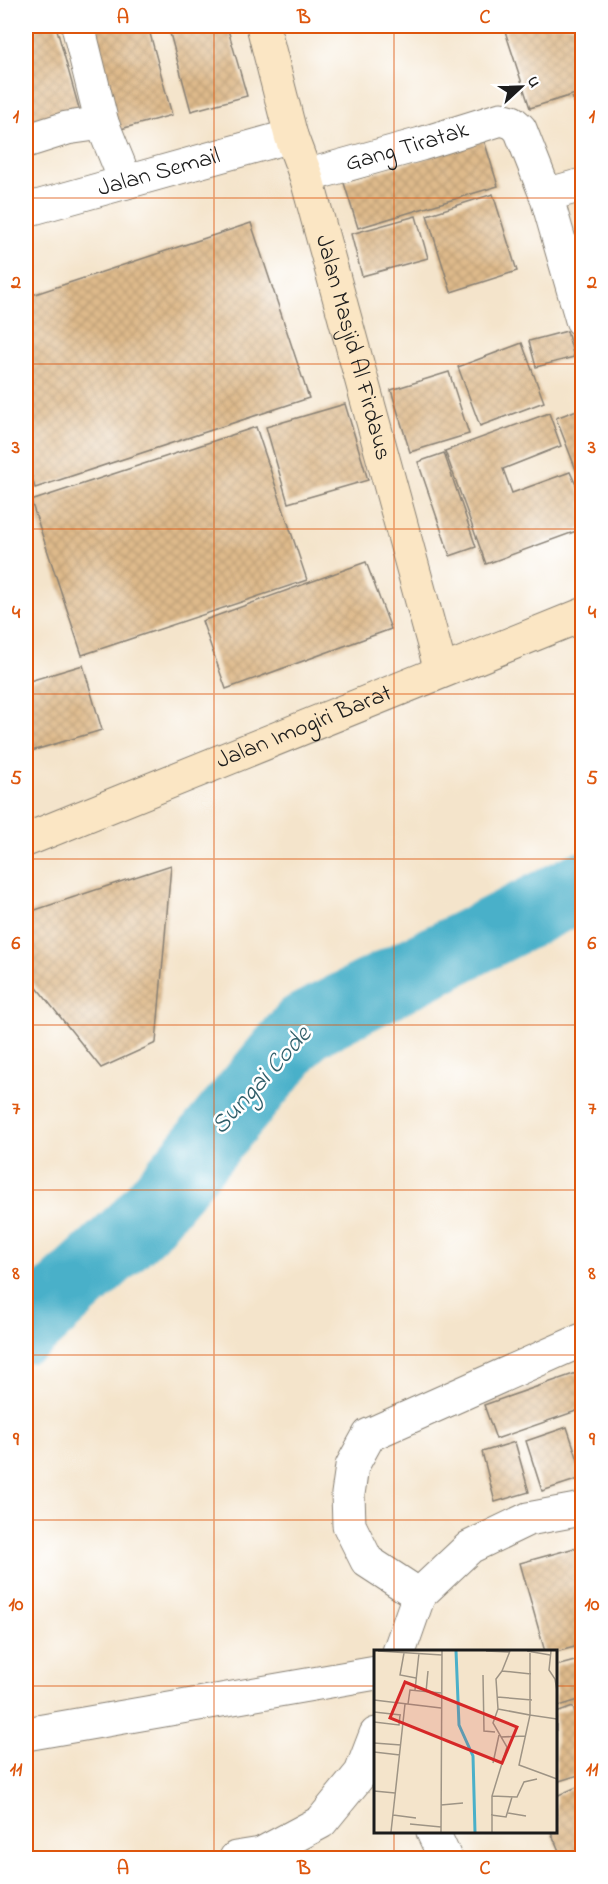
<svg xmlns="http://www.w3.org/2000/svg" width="608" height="1884" font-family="'Indie Flower',sans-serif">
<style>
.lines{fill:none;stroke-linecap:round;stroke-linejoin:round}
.river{stroke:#4ab0c9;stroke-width:69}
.building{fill:url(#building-cross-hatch)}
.street-casing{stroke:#888074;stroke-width:35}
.secondary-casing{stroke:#888074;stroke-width:35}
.street{stroke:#fff;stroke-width:33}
.secondary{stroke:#fbe6c4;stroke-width:33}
.grid{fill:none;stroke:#de560d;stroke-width:1.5;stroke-opacity:0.55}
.labels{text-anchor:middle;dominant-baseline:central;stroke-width:5;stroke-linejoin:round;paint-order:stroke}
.street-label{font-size:24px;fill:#1c1c1c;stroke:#fff}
.water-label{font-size:26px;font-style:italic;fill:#315f6a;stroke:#fff}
.inset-river{fill:none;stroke:#4ab0c9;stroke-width:3}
.inset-road{fill:none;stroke:#9e9485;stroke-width:1.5}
.view{fill:#d62828;fill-opacity:0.15;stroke:#d62828;stroke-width:3}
.inset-edge{fill:none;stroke:#1c1c1c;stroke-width:3}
.neatline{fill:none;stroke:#de560d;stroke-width:2}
.grid-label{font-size:20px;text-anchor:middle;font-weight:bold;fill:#de560d}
</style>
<defs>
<pattern id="building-cross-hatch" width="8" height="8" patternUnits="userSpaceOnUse" patternTransform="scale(1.5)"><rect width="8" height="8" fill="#deba8b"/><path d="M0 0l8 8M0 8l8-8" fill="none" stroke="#be9f77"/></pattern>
</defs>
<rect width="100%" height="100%" fill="#fff"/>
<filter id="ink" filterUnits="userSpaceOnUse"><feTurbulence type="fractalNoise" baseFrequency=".0167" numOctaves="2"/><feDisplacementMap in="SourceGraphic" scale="12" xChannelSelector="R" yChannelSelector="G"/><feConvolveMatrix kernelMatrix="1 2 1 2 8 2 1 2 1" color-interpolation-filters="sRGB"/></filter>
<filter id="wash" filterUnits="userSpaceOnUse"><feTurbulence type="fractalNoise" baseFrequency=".008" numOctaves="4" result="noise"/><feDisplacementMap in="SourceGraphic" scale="24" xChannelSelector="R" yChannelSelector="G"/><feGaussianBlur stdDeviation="1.35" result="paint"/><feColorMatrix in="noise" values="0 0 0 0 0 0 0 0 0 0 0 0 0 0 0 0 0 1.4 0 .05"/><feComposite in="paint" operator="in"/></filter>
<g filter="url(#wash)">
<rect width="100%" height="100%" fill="#f4e4cb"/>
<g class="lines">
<path class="river" d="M 26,1329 L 140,1224 L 304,1027 L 582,886"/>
</g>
<g id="blocks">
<g class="building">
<path d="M 26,26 L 56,26 L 80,112 L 26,128 Z"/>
<path d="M 89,26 L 148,26 L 172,115 L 117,130 Z"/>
<path d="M 168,26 L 227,26 L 247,96 L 191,111 Z"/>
<path d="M 522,26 L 582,26 L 582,92 L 530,108 L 505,31 Z"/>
<path d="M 582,95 L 582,130 L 572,98 Z"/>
<path d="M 484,140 L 498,186 L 358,228 L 344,183 Z"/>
<path d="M 493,194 L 517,271 L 451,292 L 427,215 Z"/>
<path d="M 416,216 L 428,258 L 362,276 L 351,234 Z"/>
<path d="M 251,223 L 309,398 L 35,488 L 26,459 L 26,297 Z"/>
<path d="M 567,331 L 574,357 L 536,367 L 529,341 Z"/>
<path d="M 522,343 L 544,402 L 480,426 L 458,367 Z"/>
<path d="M 449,372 L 469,434 L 410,452 L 391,390 Z"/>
<path d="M 345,404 L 368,480 L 288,503 L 266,427 Z"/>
<path d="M 582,408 L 582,479 L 580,480 L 556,418 Z"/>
<path d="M 549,413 L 561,446 L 503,469 L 512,493 L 570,472 L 582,498 L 582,529 L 486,564 L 445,451 Z"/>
<path d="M 256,427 L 307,580 L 82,655 L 31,501 Z"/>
<path d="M 444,453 L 476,547 L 450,556 L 418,462 Z"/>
<path d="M 366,562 L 391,629 L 226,689 L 202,621 Z"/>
<path d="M 83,665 L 102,730 L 28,752 L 26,745 L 26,682 Z"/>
<path d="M 171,865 L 156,1043 L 101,1068 L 26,974 L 26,913 Z"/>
<path d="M 582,1371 L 582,1409 L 496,1439 L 484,1405 Z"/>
<path d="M 567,1427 L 582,1472 L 582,1478 L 542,1491 L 526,1441 Z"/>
<path d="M 515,1442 L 529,1492 L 495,1502 L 482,1452 Z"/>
<path d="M 582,1546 L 582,1645 L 556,1652 L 545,1652 L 520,1563 Z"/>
<path d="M 582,1659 L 582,1699 L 556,1707 L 556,1666 Z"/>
<path d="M 573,1707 L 582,1739 L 582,1774 L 556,1782 L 556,1713 Z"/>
<path d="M 582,1785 L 582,1858 L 562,1858 L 551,1832 L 556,1832 L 556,1796 Z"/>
<path d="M 329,1853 L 330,1858 L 304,1858 L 303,1857 Z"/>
</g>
</g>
</g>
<g filter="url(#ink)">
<use href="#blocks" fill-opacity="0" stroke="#888074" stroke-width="1.5"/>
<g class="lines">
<defs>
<g id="street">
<path d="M 78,26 L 102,123 L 126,182"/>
<path d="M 26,141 L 67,128 L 102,123"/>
<path id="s1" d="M 306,176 L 421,144 L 501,119 L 512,122 L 520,129 L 546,195 L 582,320"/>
<path d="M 546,195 L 582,185"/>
<path id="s2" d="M 26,210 L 291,136"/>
<path d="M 419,1595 L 367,1561 L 349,1525 L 348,1494 L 352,1466 L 369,1435 L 582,1340"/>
<path d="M 399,1652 L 419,1595 L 470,1547 L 528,1519 L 582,1509"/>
<path d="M 26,1734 L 376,1673"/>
<path d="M 433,1832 L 445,1858"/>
<path d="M 236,1858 L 261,1854 L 321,1822 L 361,1773 L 376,1734"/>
</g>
<g id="secondary">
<path id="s3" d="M 263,26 L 291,136 L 306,176 L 441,671"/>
<path id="s4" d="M 26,840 L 582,615"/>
</g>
</defs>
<use href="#street" class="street-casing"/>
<use href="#secondary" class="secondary-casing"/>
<use href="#street" class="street"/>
<use href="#secondary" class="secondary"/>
</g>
</g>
<path class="grid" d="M 214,26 L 214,1858M 394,26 L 394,1652M 26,198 L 582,198M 26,364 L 582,364M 26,529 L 582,529M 26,694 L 582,694M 26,859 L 582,859M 26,1025 L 582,1025M 26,1190 L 582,1190M 26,1355 L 582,1355M 26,1520 L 582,1520M 26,1686 L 376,1686M 556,1686 L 582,1686M 394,1832 L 394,1858"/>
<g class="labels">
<g class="street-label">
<text stroke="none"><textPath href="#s1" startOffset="105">Gang Tiratak</textPath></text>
<text stroke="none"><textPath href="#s2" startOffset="138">Jalan Semail</textPath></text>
<text stroke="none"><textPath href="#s3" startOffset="334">Jalan Masjid Al Firdaus</textPath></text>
<text stroke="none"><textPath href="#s4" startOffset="300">Jalan Imogiri Barat</textPath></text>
</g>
<g class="water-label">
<text transform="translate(262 1081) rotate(-48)">Sungai Code</text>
</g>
</g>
<g transform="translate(374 1650)">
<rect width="183" height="183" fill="#f4e4cb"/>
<path class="inset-river" d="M 82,1 L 85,75 L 99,106 L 101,182"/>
<path class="inset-road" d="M 4,1 L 68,5M 112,1 L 135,2M 136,1 L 128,21 L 157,24M 153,1 L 176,5M 177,1 L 175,20 L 181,29 L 183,41M 30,3 L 26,25 L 42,28M 109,25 L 110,81 L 121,82M 41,40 L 45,3M 52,42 L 54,21M 123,47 L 158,50M 0,50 L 67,58M 34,54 L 36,40 L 67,43M 124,59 L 156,65 L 156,3M 0,62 L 27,65M 183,69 L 156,65 L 145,115 L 183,129M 0,72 L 25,75 L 26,65M 127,87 L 151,86M 0,93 L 27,95M 0,102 L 26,105M 119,113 L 125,85M 0,141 L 21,143M 118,146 L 143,147 L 150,132 L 163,129M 67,155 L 89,153M 134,163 L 152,166M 19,165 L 42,168M 117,165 L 132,167 L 138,147M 36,174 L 67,177M 17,182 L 31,54M 67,182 L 68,1M 118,182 L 118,146 L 133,97 L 119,73 L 124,59 L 122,29 L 128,21"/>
<path class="view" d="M 31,32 L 143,77 L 128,113 L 16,68 Z"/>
<rect width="183" height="183" class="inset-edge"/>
</g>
<rect width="608" height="1884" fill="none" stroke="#fff" stroke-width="66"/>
<g transform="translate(521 87) rotate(68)" stroke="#ffffff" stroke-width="4.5" paint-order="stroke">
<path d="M0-4.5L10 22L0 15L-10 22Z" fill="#1c1c1c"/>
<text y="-9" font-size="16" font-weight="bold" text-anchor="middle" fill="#1c1c1c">U</text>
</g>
<rect x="33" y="33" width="542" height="1818" class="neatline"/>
<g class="grid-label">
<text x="123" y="23">A</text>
<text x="304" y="23">B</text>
<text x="485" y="23">C</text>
<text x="16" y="122">1</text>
<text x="592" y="122">1</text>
<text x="16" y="288">2</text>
<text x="592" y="288">2</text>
<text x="16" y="453">3</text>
<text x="592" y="453">3</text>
<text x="16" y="618">4</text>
<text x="592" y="618">4</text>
<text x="16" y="784">5</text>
<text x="592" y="784">5</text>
<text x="16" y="949">6</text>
<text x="592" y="949">6</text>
<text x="16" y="1114">7</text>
<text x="592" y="1114">7</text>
<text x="16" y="1279">8</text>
<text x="592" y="1279">8</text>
<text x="16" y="1445">9</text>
<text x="592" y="1445">9</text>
<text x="16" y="1610">10</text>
<text x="592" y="1610">10</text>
<text x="16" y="1775">11</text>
<text x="592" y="1775">11</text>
<text x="123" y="1874">A</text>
<text x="304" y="1874">B</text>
<text x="485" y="1874">C</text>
</g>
</svg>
